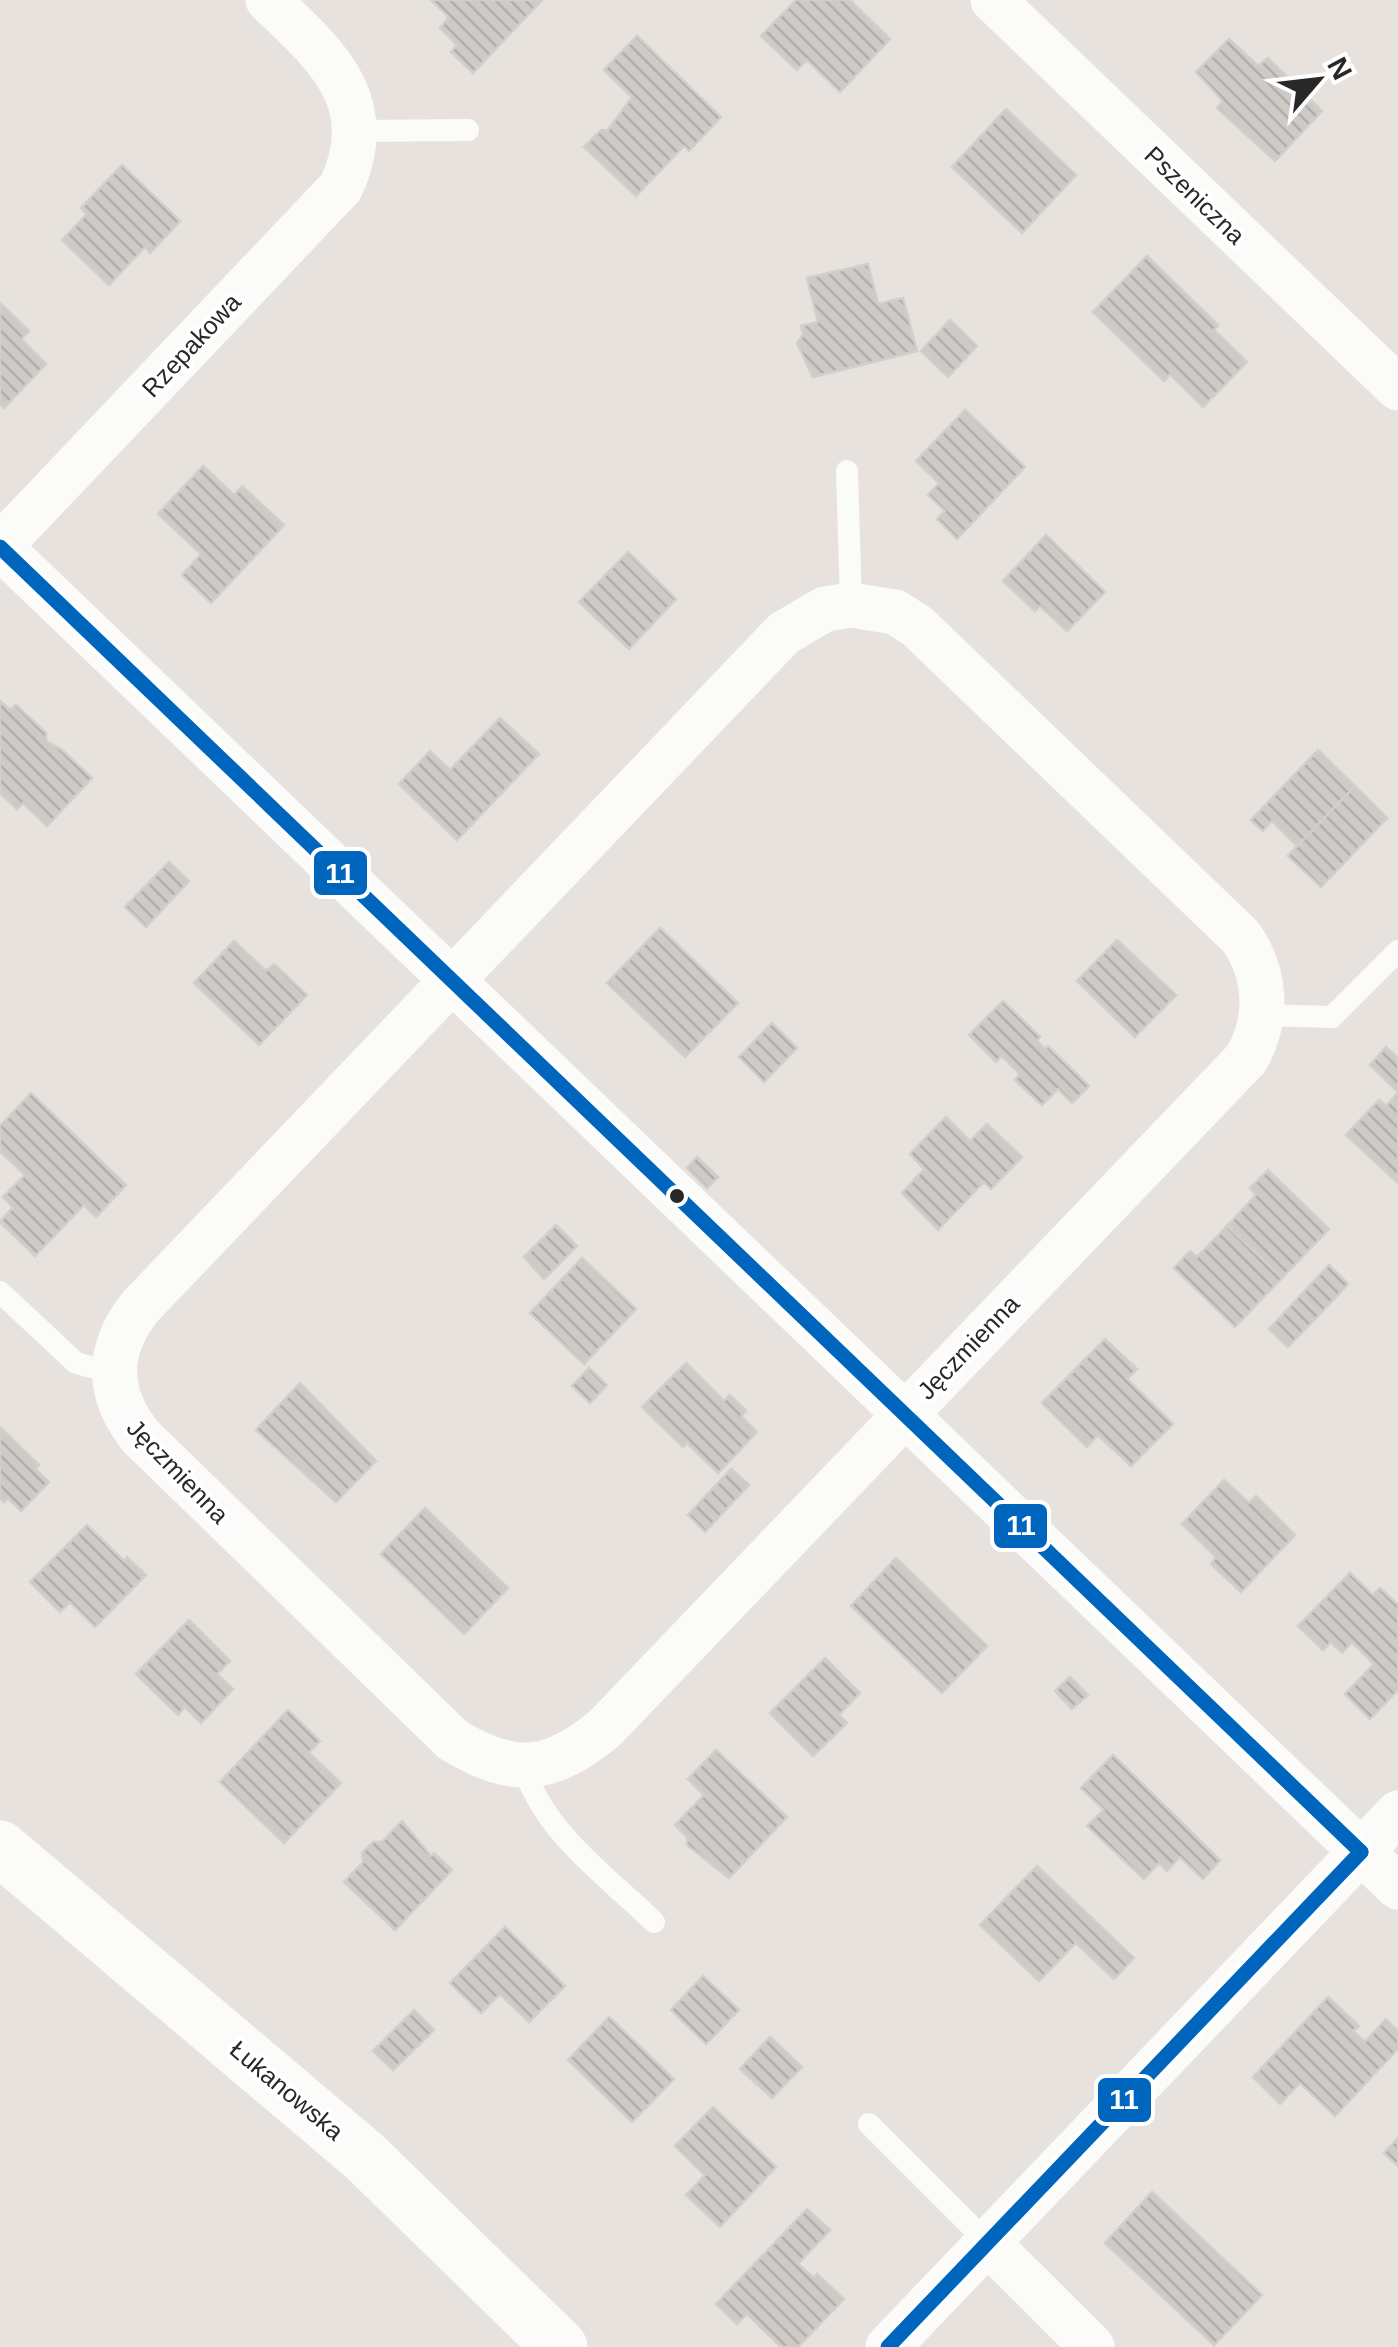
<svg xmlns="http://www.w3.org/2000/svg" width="1398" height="2347" font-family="Helvetica,sans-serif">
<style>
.building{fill:url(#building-back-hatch);stroke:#d2cec9;stroke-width:2.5}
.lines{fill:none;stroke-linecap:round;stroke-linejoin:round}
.service{stroke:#fbfbfa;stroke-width:22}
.minor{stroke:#fbfbfa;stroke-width:45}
.tertiary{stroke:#fbfbfa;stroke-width:55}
.bus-1-casing{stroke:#fff;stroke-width:22}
.bus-1{stroke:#0065bd;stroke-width:15}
.bus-dot{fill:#282828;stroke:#fff;stroke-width:4}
.labels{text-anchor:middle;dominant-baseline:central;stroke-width:8;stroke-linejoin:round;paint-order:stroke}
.street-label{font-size:25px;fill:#282828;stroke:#fff}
.line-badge{stroke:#fff;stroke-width:4}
.badge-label{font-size:28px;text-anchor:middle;font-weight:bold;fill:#fff}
</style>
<defs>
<pattern id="building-back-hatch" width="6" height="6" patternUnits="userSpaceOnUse" patternTransform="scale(2.5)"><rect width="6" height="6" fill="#cecbc7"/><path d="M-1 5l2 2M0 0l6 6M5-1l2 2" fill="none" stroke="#b1aeab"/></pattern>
</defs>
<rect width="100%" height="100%" fill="#e7e2dd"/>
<g class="building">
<path d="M 431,0 L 542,0 L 473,73 L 451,52 L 457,45 L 440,28 L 449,17 Z"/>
<path d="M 796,0 L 850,0 L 890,39 L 840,92 L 807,60 L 797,70 L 761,36 Z"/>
<path d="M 637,36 L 721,117 L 689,151 L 684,146 L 636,196 L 584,147 L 601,130 L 608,130 L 632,97 L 604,70 Z"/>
<path d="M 1229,39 L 1258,66 L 1268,58 L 1322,111 L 1275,161 L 1217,108 L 1223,101 L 1196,72 Z"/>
<path d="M 1006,109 L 1076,175 L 1022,233 L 952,167 Z"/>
<path d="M 122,165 L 180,221 L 150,253 L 145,247 L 109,285 L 62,240 L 87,214 L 81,208 Z"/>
<path d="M 1147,256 L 1218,325 L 1214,330 L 1247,362 L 1203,407 L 1170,374 L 1164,381 L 1093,312 Z"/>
<path d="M 868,264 L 878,304 L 903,298 L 917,351 L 813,377 L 797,343 L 803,335 L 801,326 L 818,322 L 807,278 Z"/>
<path d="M 0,303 L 29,331 L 21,339 L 46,364 L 4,408 L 0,404 Z"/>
<path d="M 950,320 L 977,346 L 948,377 L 921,351 Z"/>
<path d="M 965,410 L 1025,467 L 957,539 L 937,519 L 945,511 L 928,495 L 939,483 L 916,461 Z"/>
<path d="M 203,466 L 234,495 L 242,486 L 284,525 L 211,603 L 182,575 L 201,554 L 158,514 Z"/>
<path d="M 1046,535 L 1105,592 L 1067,631 L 1040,606 L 1035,611 L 1003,581 Z"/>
<path d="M 628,552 L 676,599 L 629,649 L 579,602 Z"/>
<path d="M 0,701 L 10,710 L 16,705 L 46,733 L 46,741 L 62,750 L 92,778 L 47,826 L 23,803 L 17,809 L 0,793 Z"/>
<path d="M 500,718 L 539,754 L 457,840 L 399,784 L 430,751 L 450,770 Z"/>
<path d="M 1318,750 L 1355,786 L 1297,846 L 1272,821 L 1263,831 L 1251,820 Z"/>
<path d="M 1355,786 L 1387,818 L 1321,887 L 1288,856 Z"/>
<path d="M 169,862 L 189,881 L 146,927 L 125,907 Z"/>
<path d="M 660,928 L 738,1003 L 685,1057 L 607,983 Z"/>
<path d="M 1117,940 L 1176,995 L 1135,1037 L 1077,981 Z"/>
<path d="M 234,941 L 266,971 L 274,964 L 307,995 L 259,1045 L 194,983 Z"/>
<path d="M 1003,1001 L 1040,1037 L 1037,1041 L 1045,1049 L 1048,1046 L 1089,1086 L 1072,1103 L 1058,1089 L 1042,1105 L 1015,1080 L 1020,1074 L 1002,1056 L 996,1062 L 969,1035 Z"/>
<path d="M 772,1023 L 797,1048 L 764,1082 L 739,1057 Z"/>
<path d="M 1386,1047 L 1398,1058 L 1398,1092 L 1370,1065 Z"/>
<path d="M 31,1093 L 126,1185 L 96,1217 L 84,1205 L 35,1256 L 0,1222 L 13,1207 L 3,1197 L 25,1175 L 0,1151 L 0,1126 Z"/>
<path d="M 1398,1093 L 1398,1183 L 1346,1135 L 1379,1100 L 1386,1106 Z"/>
<path d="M 946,1117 L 970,1141 L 987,1124 L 1022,1157 L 991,1189 L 984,1182 L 938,1230 L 902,1193 L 924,1169 L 910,1154 Z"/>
<path d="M 697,1157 L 718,1177 L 707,1188 L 687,1168 Z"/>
<path d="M 1268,1170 L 1329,1229 L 1282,1278 L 1227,1226 L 1256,1195 L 1250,1188 Z"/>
<path d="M 556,1225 L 577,1246 L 544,1279 L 524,1257 Z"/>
<path d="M 1227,1226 L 1282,1278 L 1235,1327 L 1174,1268 L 1190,1251 L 1197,1257 Z"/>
<path d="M 582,1258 L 636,1309 L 584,1364 L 530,1313 Z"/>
<path d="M 1329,1265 L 1348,1284 L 1320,1314 L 1300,1296 Z"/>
<path d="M 1300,1296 L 1320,1314 L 1288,1347 L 1269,1329 Z"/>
<path d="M 1105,1339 L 1137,1369 L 1127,1379 L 1173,1424 L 1131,1466 L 1098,1435 L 1087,1447 L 1042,1403 Z"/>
<path d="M 686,1363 L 724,1401 L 730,1395 L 746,1411 L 741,1416 L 757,1432 L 718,1473 L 687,1443 L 683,1447 L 642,1407 Z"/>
<path d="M 589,1368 L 607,1385 L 590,1403 L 572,1386 Z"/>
<path d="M 300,1383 L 376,1461 L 336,1502 L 256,1430 Z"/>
<path d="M 0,1427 L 39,1465 L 35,1469 L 49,1482 L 21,1511 L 8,1498 L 4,1502 L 0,1498 Z"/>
<path d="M 731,1469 L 749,1485 L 705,1532 L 688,1515 Z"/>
<path d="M 1224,1480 L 1249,1503 L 1256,1496 L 1295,1535 L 1241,1592 L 1211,1564 L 1216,1557 L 1182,1524 Z"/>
<path d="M 425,1508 L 508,1588 L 464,1634 L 381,1554 Z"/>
<path d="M 87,1525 L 124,1561 L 127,1557 L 146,1575 L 95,1627 L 70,1602 L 60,1612 L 30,1582 Z"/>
<path d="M 896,1558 L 987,1646 L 942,1693 L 851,1606 Z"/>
<path d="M 1350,1573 L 1373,1595 L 1380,1588 L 1398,1605 L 1398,1690 L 1370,1719 L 1345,1694 L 1374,1664 L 1352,1642 L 1342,1653 L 1331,1642 L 1323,1650 L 1298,1626 Z"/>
<path d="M 189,1620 L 230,1661 L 217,1674 L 233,1689 L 201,1723 L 185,1707 L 178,1715 L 136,1674 Z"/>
<path d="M 825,1658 L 860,1693 L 839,1715 L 847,1723 L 813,1756 L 770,1713 Z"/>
<path d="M 1070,1677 L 1088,1695 L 1072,1709 L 1055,1691 Z"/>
<path d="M 288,1710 L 320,1741 L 309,1753 L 341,1783 L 284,1843 L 220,1782 Z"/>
<path d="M 716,1750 L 787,1817 L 729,1878 L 687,1845 L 687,1837 L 675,1825 L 704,1795 L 688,1779 Z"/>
<path d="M 1113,1755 L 1220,1860 L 1203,1879 L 1180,1857 L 1167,1871 L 1159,1863 L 1144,1879 L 1087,1826 L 1104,1810 L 1081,1788 Z"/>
<path d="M 402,1821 L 431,1856 L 434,1853 L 452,1870 L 395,1930 L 344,1882 L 363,1862 L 362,1853 L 373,1842 L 382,1842 Z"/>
<path d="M 1037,1866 L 1134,1958 L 1114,1979 L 1076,1943 L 1039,1981 L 980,1925 Z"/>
<path d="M 505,1927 L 565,1986 L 529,2022 L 500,1994 L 481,2013 L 450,1983 Z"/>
<path d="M 703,1976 L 739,2010 L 706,2044 L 671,2010 Z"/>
<path d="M 1328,1997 L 1359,2026 L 1353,2031 L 1365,2042 L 1386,2019 L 1398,2031 L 1398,2049 L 1335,2116 L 1300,2083 L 1280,2104 L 1253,2077 Z"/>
<path d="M 414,2010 L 434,2030 L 393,2070 L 373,2051 Z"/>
<path d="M 609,2017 L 674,2079 L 632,2122 L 568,2060 Z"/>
<path d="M 770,2037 L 802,2067 L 772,2098 L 740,2069 Z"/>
<path d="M 713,2107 L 776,2167 L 720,2227 L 686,2195 L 705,2175 L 675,2146 Z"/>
<path d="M 1398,2138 L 1398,2166 L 1384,2153 Z"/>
<path d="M 1152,2192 L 1262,2295 L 1214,2345 L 1105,2243 Z"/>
<path d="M 807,2209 L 830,2230 L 798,2264 L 814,2278 L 817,2274 L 844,2299 L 798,2347 L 781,2347 L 747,2314 L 737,2324 L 716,2304 Z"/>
</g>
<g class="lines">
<g class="service">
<path d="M 356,131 L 468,130"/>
<path d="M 847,471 L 851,605"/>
<path d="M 1263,1015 L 1332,1017 L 1398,951"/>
<path d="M 0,1292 L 76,1363 L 113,1373"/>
<path d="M 524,1767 C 543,1832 607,1876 654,1922"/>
<path d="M 869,2124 L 988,2243"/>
</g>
<g class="minor">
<path d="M 993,0 L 1398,388"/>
<path d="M 0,546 L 341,187 C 380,101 327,56 268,0"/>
<path d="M 0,547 L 1398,1887"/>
<path d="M 851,605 L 895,612 L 917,626 L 1241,937 C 1267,975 1269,1020 1246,1059 L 605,1728 C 551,1773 514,1777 453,1740 L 141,1437 C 107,1395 105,1351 140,1307 L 784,633 L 825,609 Z"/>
<path d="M 988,2243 L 1092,2347"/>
<path d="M 888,2347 L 1398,1813"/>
</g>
<path class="tertiary" d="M 0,1848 L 364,2156 L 560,2347"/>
<defs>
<g id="bus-1">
<path d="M 0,547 L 1361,1852"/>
<path d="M 888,2347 L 1361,1852"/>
</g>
</defs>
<use href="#bus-1" class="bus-1-casing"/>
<use href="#bus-1" class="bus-1"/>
</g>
<circle class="bus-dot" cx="677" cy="1196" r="9"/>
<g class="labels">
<g class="street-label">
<text transform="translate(1195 195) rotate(44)">Pszeniczna</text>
<text transform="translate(191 345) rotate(-47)">Rzepakowa</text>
<text transform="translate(968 1347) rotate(-46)">Jęczmienna</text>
<text transform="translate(178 1471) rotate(46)">Jęczmienna</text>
<text transform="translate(287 2090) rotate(40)">Łukanowska</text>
</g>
</g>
<g class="line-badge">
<rect x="312" y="849" width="57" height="48" rx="10" fill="#0065bd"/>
<rect x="992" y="1502" width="57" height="48" rx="10" fill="#0065bd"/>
<rect x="1096" y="2076" width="57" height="48" rx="10" fill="#0065bd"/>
</g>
<g class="badge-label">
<text x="340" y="883">11</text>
<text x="1021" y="1535">11</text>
<text x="1124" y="2109">11</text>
</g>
<g transform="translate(1318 80) rotate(62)" stroke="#ffffff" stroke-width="8" paint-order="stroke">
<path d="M0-8L18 38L0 25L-18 38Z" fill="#282828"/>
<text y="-15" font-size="28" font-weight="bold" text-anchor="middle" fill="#282828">N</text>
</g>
</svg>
